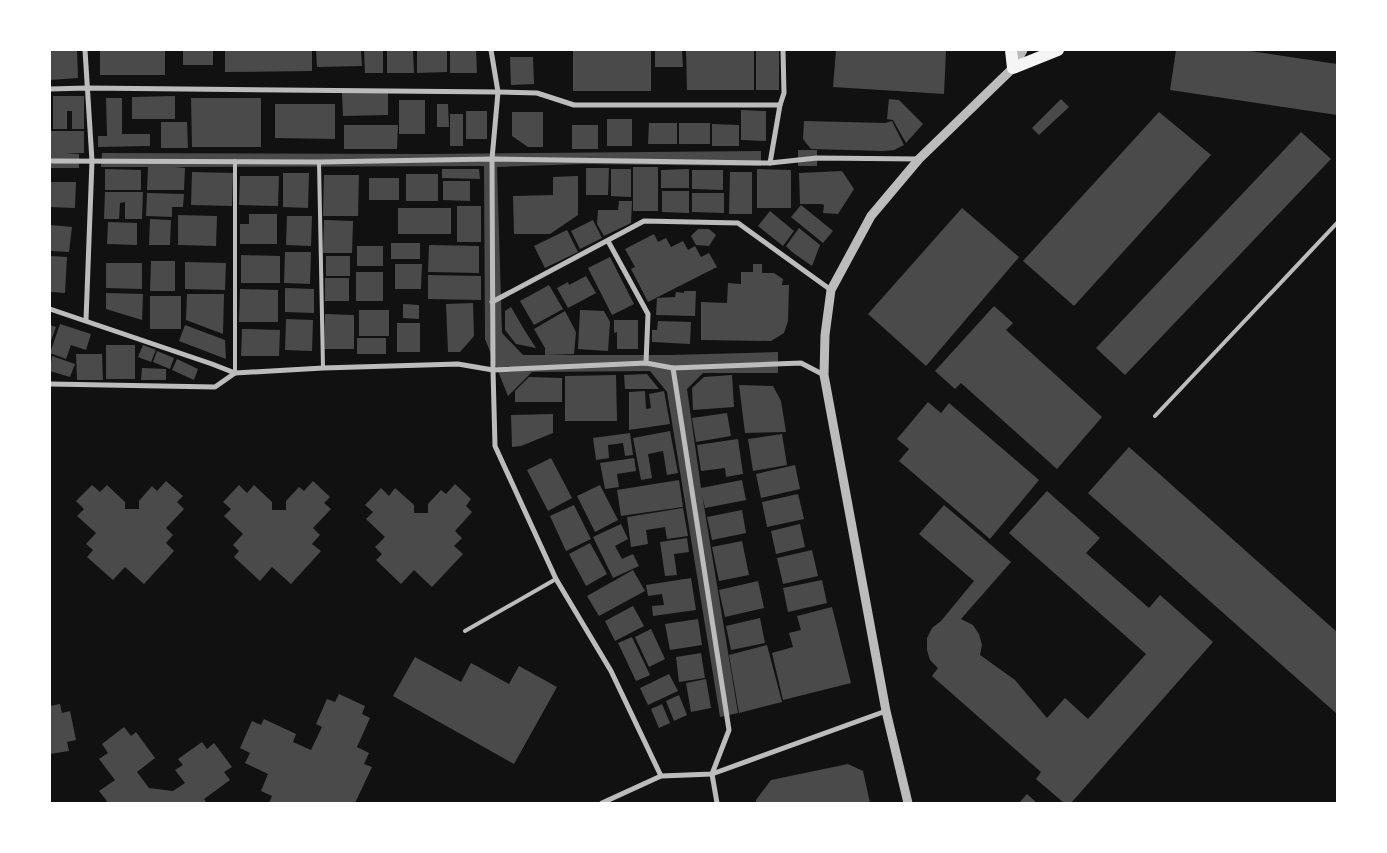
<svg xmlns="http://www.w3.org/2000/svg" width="1387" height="853" font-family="Barlow,sans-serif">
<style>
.building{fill:#4a4a4a}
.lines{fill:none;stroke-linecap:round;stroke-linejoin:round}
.service{stroke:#bcbcbc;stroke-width:4}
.minor{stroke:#bcbcbc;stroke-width:5}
.tertiary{stroke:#bcbcbc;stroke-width:9}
.primary{stroke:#f5f5f5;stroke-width:12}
</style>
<rect width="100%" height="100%" fill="#111"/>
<g class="building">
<path d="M 50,50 L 77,50 L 78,78 L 50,80 Z"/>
<rect x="183" y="50" width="30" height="15"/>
<path d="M 225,50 L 312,50 L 312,71 L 225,72 Z"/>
<path d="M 316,50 L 361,50 L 362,66 L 317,67 Z"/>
<path d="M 364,50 L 383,50 L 383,73 L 365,73 Z"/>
<path d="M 387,50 L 413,50 L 414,73 L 387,73 Z"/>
<path d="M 417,50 L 447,50 L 447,72 L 417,73 Z"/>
<path d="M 450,50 L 476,50 L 477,73 L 450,73 Z"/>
<rect x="573" y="50" width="78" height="41"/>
<path d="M 655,50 L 682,50 L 683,67 L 655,67 Z"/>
<path d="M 686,50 L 754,50 L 754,90 L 687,90 Z"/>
<rect x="756" y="50" width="23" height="40"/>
<path d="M 836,50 L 946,50 L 944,94 L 833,87 Z"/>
<path d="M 1176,50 L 1243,50 L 1337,64 L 1337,115 L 1170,90 Z"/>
<rect x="100" y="51" width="65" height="24"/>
<path d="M 510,57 L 533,57 L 534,84 L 511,85 Z"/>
<path d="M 342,93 L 388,93 L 388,115 L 343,116 Z"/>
<path d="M 53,96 L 84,96 L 84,129 L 72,129 L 72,111 L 67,111 L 67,129 L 53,129 Z"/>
<path d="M 175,96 L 175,119 L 132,119 L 132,97 Z"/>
<path d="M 106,98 L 122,98 L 122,134 L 150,134 L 150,146 L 98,147 L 98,136 L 107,136 Z"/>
<path d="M 191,98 L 261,98 L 261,147 L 192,147 Z"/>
<path d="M 889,99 L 899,100 L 923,124 L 906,143 L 893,120 L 887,119 Z"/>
<path d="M 1061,99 L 1069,107 L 1039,135 L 1032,128 Z"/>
<rect x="399" y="100" width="26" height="34"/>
<path d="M 275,104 L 335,104 L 335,139 L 275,138 Z"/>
<path d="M 437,104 L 448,104 L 449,127 L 437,127 Z"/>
<path d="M 741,110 L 766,111 L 766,141 L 741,140 Z"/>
<rect x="466" y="111" width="21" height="28"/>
<path d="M 512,112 L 543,112 L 543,147 L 528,147 L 512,136 Z"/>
<path d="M 1159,112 L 1211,155 L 1074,306 L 1023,261 Z"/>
<rect x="450" y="114" width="13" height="32"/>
<rect x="607" y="119" width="25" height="27"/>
<path d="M 804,121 L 885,123 L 892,121 L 904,145 L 894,150 L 884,151 L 811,149 L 803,139 Z"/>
<path d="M 161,122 L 187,122 L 188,148 L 161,148 Z"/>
<path d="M 649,123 L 677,123 L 677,144 L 648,144 Z"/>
<rect x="679" y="123" width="31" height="21"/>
<path d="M 712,124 L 739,125 L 739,146 L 712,146 Z"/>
<path d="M 344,125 L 398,125 L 397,149 L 344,149 Z"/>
<rect x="572" y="125" width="26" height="24"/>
<path d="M 50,131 L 84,131 L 84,153 L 66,153 L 79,154 L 79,168 L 50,168 Z"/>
<path d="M 1301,132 L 1331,159 L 1125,375 L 1096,348 Z"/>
<rect x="798" y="150" width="19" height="16"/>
<path d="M 761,151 L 761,166 L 582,164 L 497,167 L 502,333 L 523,355 L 671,355 L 778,352 L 778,373 L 703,373 L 687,389 L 701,488 L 742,480 L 746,500 L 705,508 L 702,494 L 738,713 L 720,717 L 667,392 L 650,371 L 532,372 L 508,396 L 485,339 L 484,166 L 175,167 L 185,168 L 184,190 L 147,190 L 148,167 L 101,167 L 102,153 L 426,154 Z"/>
<rect x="633" y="167" width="25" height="44"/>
<path d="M 586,168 L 609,168 L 608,195 L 586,195 Z"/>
<path d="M 105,169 L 141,170 L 141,190 L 105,190 Z"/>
<path d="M 442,169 L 479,169 L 480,179 L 442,178 Z"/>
<path d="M 611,169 L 631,169 L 631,197 L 611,196 Z"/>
<path d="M 689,169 L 689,188 L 661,188 L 661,170 Z"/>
<path d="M 757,169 L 791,170 L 791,208 L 757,208 Z"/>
<path d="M 692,170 L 723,170 L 723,190 L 692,189 Z"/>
<path d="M 842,171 L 854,189 L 838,214 L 823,213 L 824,205 L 822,204 L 800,204 L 799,173 Z"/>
<path d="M 192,172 L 233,173 L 232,206 L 191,205 Z"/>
<path d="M 730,172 L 752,172 L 752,214 L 729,214 Z"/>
<path d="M 283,173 L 309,173 L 308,208 L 283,207 Z"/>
<rect x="406" y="174" width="32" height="27"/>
<path d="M 324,175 L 359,175 L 358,216 L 323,216 Z"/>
<path d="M 240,176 L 279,176 L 278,206 L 239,205 Z"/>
<path d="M 578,176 L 578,215 L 550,234 L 514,234 L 513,196 L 553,195 L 553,177 Z"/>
<rect x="369" y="178" width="30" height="22"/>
<path d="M 443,181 L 470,181 L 470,201 L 443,200 Z"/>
<path d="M 50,182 L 76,182 L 75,208 L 50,207 Z"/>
<path d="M 662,191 L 689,191 L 689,213 L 662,212 Z"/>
<path d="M 105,192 L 143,192 L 142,219 L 125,219 L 125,202 L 120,203 L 119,219 L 104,219 Z"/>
<path d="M 147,193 L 184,194 L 183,207 L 172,207 L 172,217 L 146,216 Z"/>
<path d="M 692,193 L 724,193 L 724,213 L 692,212 Z"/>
<path d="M 619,201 L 632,201 L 631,223 L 604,236 L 597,224 L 598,210 L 618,210 Z"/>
<path d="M 801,205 L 833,231 L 823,243 L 791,217 Z"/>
<rect x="457" y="206" width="24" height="36"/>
<rect x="398" y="208" width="53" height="26"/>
<path d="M 962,208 L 1019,257 L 926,366 L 868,314 Z"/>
<path d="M 770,211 L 794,231 L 783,246 L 758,226 Z"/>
<path d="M 249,214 L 277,214 L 277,244 L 240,244 L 240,224 L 249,224 Z"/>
<path d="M 178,215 L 217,216 L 216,246 L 178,245 Z"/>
<path d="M 287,216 L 312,216 L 311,246 L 286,245 Z"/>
<path d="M 150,219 L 171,220 L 170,245 L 149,245 Z"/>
<path d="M 324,220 L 353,221 L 352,253 L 323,253 Z"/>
<path d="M 593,220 L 602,238 L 580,249 L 571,231 Z"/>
<path d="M 108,222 L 137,223 L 137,245 L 107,244 Z"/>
<path d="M 50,225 L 72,227 L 69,252 L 50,251 Z"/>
<path d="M 799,228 L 820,245 L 812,266 L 792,252 L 786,246 Z"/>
<path d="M 698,229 L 709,229 L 716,235 L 709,246 L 696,245 L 691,236 Z"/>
<path d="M 567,230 L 578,252 L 545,268 L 534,246 Z"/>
<path d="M 654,234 L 658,242 L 666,238 L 671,247 L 683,241 L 688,250 L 695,246 L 701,257 L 709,253 L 717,267 L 648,302 L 631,269 L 635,267 L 625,249 Z"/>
<rect x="391" y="243" width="29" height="16"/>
<path d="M 429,245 L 479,246 L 479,273 L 428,272 Z"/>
<rect x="357" y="246" width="26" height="20"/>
<path d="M 285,252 L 311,252 L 310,284 L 284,283 Z"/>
<path d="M 241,255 L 280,256 L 280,283 L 241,283 Z"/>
<path d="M 50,256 L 67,257 L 65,293 L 50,292 Z"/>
<rect x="326" y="256" width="24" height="20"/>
<path d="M 610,257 L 634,304 L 612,315 L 588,268 Z"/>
<path d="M 151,261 L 175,261 L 175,291 L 150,291 Z"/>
<path d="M 185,262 L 226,263 L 225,290 L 185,289 Z"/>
<path d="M 106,263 L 142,263 L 142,289 L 106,288 Z"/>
<path d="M 395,264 L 422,264 L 421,289 L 395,289 Z"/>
<path d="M 753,264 L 762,264 L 762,273 L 774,273 L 783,279 L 782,285 L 789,285 L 788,321 L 784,333 L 771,341 L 701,340 L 701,302 L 727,303 L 728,283 L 741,284 L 741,272 L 753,272 Z"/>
<rect x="356" y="272" width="27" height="29"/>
<path d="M 428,275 L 481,276 L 481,300 L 428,299 Z"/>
<path d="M 586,276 L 596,293 L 568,308 L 557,288 L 568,282 L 569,285 Z"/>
<rect x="325" y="278" width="24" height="23"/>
<path d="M 549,285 L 563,309 L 534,325 L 520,301 Z"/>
<path d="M 285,288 L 314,289 L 314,313 L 285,312 Z"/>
<path d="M 240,289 L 278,290 L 278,322 L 239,322 Z"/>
<path d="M 684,291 L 696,291 L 695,316 L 656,315 L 657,298 L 675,297 L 676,292 L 684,293 Z"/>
<path d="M 106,293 L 143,294 L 142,320 L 106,309 Z"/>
<path d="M 187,294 L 224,294 L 223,334 L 186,320 Z"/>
<rect x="150" y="296" width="31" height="33"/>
<path d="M 473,303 L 474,336 L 460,352 L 448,352 L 446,304 Z"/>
<path d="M 403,304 L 419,305 L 419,319 L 403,318 Z"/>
<path d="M 994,306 L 1013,323 L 1006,330 L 1102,417 L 1057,469 L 961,383 L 955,389 L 935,371 Z"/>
<path d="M 511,307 L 525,331 L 536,348 L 516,344 L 505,330 L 505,311 Z"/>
<rect x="359" y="310" width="30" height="26"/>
<path d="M 580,310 L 604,311 L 610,322 L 608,351 L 578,349 Z"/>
<path d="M 565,311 L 576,332 L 574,354 L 545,355 L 545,348 L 534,329 Z"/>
<path d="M 325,314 L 354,315 L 354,349 L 324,349 Z"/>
<path d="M 286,319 L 313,320 L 312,351 L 285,350 Z"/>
<path d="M 614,320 L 638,320 L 638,349 L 617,349 L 617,332 L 614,333 Z"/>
<path d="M 658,321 L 691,322 L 690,344 L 652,342 L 652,330 L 657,330 Z"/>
<rect x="397" y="323" width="23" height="29"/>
<path d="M 60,324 L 91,334 L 86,350 L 71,345 L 66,359 L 50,353 Z"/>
<path d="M 50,325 L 56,327 L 50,344 Z"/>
<path d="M 185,325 L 225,340 L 226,359 L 179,341 Z"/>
<path d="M 242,329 L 280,330 L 279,356 L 241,356 Z"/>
<rect x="357" y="338" width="29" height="16"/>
<rect x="106" y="345" width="29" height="34"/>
<path d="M 143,345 L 156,350 L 151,362 L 138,357 Z"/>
<path d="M 157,351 L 174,358 L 170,369 L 153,362 Z"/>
<path d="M 76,354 L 102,354 L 103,380 L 77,380 Z"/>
<path d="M 52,356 L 75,364 L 70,377 L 50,371 Z"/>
<path d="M 177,359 L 198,369 L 194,380 L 172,370 Z"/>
<path d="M 142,368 L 166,369 L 166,380 L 141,380 Z"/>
<path d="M 647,374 L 659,389 L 625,389 L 624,375 Z"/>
<path d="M 616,375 L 617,421 L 565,421 L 565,376 Z"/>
<path d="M 732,375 L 734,407 L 693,410 L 692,388 L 704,377 Z"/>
<path d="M 529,377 L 562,378 L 562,402 L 515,402 L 515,391 Z"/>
<path d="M 739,385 L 773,386 L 781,401 L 786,432 L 745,433 Z"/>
<path d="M 645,391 L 646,409 L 651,408 L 649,394 L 664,391 L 670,424 L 629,430 L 629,392 Z"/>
<path d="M 928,402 L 941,413 L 949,403 L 1039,480 L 990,539 L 899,461 L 909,449 L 897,439 Z"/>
<path d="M 727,413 L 731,436 L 696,442 L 692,418 Z"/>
<path d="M 553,414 L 553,433 L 521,446 L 512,447 L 511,415 Z"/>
<path d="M 670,431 L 678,473 L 667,475 L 663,451 L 648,454 L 652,478 L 641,480 L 633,438 Z"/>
<path d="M 630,433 L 633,455 L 625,456 L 623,443 L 608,445 L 609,458 L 596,460 L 593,438 Z"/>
<path d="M 782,434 L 787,465 L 753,471 L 748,439 Z"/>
<path d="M 738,439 L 743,474 L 726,477 L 725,468 L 701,471 L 697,445 Z"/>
<path d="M 1129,447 L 1337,632 L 1337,714 L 1088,493 Z"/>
<path d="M 551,458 L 572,498 L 548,511 L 527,470 Z"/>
<path d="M 634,458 L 636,471 L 617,474 L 619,487 L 605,489 L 600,463 Z"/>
<path d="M 795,465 L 800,489 L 761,498 L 756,474 Z"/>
<path d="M 679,480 L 683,507 L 621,516 L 617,490 Z"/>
<path d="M 166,481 L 183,496 L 177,502 L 184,509 L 166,528 L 173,535 L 166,543 L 174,551 L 144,584 L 125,567 L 113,580 L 87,557 L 93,550 L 86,544 L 96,533 L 77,516 L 84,509 L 76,501 L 92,485 L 100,492 L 107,485 L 125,502 L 125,509 L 139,509 L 139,501 L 152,486 L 157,491 Z"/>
<path d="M 313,481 L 330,497 L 324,503 L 331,509 L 313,528 L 320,535 L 312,544 L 321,551 L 291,584 L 272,567 L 260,581 L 234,557 L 239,551 L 233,545 L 243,534 L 224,516 L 231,509 L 223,502 L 239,485 L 247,493 L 254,485 L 272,502 L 272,510 L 286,510 L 286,501 L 299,487 L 304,491 Z"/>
<path d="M 455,484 L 471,499 L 466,506 L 472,512 L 455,531 L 462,538 L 454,546 L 463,554 L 432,587 L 414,570 L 401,584 L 376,560 L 382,554 L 375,547 L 385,537 L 366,519 L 373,512 L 365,505 L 381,488 L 389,496 L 395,488 L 414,505 L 414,513 L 428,513 L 428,504 L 441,490 L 446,494 Z"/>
<path d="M 600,485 L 618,520 L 595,532 L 577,496 Z"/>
<path d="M 1047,491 L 1100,538 L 1086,553 L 1149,608 L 1160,595 L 1213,642 L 1071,803 L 1064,803 L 1036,779 L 1041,772 L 932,676 L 938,668 L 930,660 L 927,650 L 927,638 L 932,628 L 941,621 L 974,581 L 919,534 L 944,505 L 1011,562 L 961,619 L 973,625 L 979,634 L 982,645 L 980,655 L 1015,680 L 1047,718 L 1065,698 L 1088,719 L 1146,654 L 1009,533 Z"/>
<path d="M 798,494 L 804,519 L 767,527 L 762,502 Z"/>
<path d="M 574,505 L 591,539 L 566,551 L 550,516 Z"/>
<path d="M 683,508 L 688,536 L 667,539 L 665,527 L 646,530 L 648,544 L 631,547 L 627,517 Z"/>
<path d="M 742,510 L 746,533 L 712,540 L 707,517 Z"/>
<path d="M 621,524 L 628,539 L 615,546 L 622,559 L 633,554 L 639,566 L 613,578 L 593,537 Z"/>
<path d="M 800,524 L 805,547 L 776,554 L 771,531 Z"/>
<path d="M 687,538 L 689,552 L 674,554 L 677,575 L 665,576 L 660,542 Z"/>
<path d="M 742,541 L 749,575 L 719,581 L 712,547 Z"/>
<path d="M 590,543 L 607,574 L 586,586 L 569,554 Z"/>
<path d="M 812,550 L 818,576 L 783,584 L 777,558 Z"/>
<path d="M 633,570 L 645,591 L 599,616 L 587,596 Z"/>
<path d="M 691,578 L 696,610 L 653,616 L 652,606 L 664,605 L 662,594 L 648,596 L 646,585 Z"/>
<path d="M 822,580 L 827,603 L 788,612 L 783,588 Z"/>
<path d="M 758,581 L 764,608 L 725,617 L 719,590 Z"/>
<path d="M 633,606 L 644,626 L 615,641 L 605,621 Z"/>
<path d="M 832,607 L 851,683 L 783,700 L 772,653 L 793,647 L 789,633 L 801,630 L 797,616 Z"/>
<path d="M 760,618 L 765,643 L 731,650 L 726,626 Z"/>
<path d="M 698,619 L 702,645 L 670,650 L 665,624 Z"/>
<path d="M 651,629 L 665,659 L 649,667 L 635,637 Z"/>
<path d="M 632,637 L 650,675 L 636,681 L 618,643 Z"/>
<path d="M 767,645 L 782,702 L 739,713 L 729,655 Z"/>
<path d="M 701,653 L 705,678 L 679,682 L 676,657 Z"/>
<path d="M 415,657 L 461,682 L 471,663 L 509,684 L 519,666 L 557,687 L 514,764 L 393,696 Z"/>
<path d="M 669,674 L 678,691 L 648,705 L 640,688 Z"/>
<path d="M 706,679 L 711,708 L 691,712 L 686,683 Z"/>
<path d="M 339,694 L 365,706 L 362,714 L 370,718 L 357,747 L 369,753 L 364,764 L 372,767 L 355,803 L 269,803 L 272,796 L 261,791 L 268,774 L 245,763 L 250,753 L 240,748 L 252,721 L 261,725 L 264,719 L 296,734 L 293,742 L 311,750 L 322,727 L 316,724 L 327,699 L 335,702 Z"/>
<path d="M 679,695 L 687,715 L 674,721 L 666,701 Z"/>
<path d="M 60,704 L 62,713 L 70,711 L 76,740 L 67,742 L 69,751 L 50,754 L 50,706 Z"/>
<path d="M 662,704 L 670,723 L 659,728 L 651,709 Z"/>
<path d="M 124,727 L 131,736 L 136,732 L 155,758 L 137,772 L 149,788 L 173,791 L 185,783 L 175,770 L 183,765 L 178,759 L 202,742 L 207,749 L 214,743 L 232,767 L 224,772 L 230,780 L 204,799 L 207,803 L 104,803 L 107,801 L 99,791 L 115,780 L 99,759 L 108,753 L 102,744 Z"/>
<path d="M 848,764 L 863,771 L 870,803 L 756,803 L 756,800 L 771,780 Z"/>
<path d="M 1027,794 L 1037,803 L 1019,803 Z"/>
</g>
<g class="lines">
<g class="service">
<path d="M 319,162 L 323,368"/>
<path d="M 235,373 L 235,161"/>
<path d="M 1155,416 L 1337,223"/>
<path d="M 465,631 L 556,579"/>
</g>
<g class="minor">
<path d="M 85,50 L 92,161 L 86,320"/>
<path d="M 491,50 L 498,92 L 492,159 L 493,370 L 495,446 L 556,579 L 611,671 L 661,776"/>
<path d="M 50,89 L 87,88 L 498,92 L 537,93 L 574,105 L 780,105 L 770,163"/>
<path d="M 780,105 L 784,93 L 783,50"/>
<path d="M 50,161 L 319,162 L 492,159 L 770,163 L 817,158 L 919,159"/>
<path d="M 608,241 L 648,314 L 646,363"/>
<path d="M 492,302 L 644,221 L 738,223 L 831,290"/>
<path d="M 50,309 L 212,364 L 235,373 L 323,368 L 458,364 L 493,370 L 646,363 L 673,368 L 801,363 L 824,375"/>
<path d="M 673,368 L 729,730 L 712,774 L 717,803"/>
<path d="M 50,384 L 215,387 L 235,373"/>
<path d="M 602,803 L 661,776 L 712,774 L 886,711"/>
</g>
<path class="tertiary" d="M 908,803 L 886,711 L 824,375 L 825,335 L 831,290 L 871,216 L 919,159 L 1013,68 L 1023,50"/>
<path class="primary" d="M 1011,50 L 1013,68 L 1058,50"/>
</g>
<rect width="1387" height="853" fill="none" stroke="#ffffff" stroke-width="102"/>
</svg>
